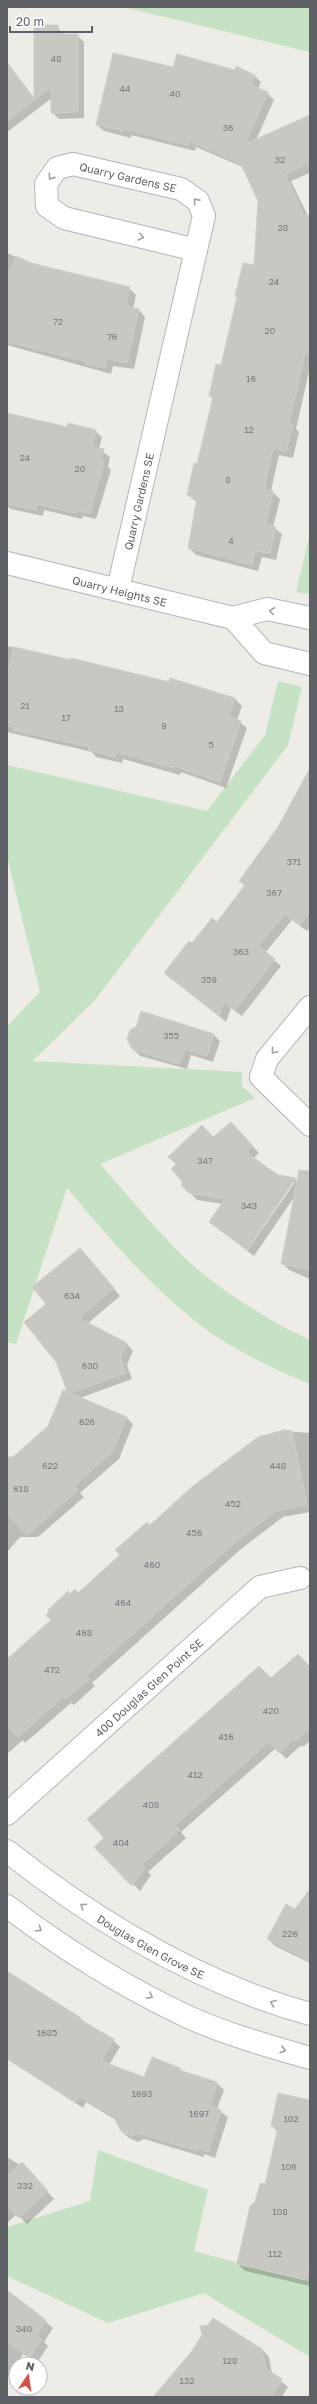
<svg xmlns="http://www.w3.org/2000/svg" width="317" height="2404" font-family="'Golos Text',sans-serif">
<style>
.green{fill:#c5e2c5}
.shadow{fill:#0003}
.building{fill:#c9c7c2;stroke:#d2cec5}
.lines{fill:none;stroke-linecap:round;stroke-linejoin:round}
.street-casing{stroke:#b3b5b9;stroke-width:24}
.street{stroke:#fff;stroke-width:22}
.oneway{stroke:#9ea0a2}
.labels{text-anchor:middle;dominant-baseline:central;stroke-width:4;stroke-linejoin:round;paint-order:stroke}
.number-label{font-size:9px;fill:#787a7c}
.street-label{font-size:11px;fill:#5d6064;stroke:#fff}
</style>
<rect width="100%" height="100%" fill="#eeece6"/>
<g class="green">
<path d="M 123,7 L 310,7 L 310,52 Z"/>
<path d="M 310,533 L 310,594 L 296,592 Z"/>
<path d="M 278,681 L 302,687 L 288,745 L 96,999 L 33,1061 L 242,1072 L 242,1086 L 255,1098 L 100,1164 C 129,1197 157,1231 188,1261 C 224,1293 266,1319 310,1340 L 310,1384 C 277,1371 228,1347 200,1325 C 150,1286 108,1237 67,1188 L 16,1344 L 7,1342 L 7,1026 L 40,992 L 7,857 L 7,765 L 207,811 L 265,735 Z"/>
<path d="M 98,2150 L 208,2190 L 194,2251 L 310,2282 L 310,2357 L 204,2293 L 108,2323 L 7,2276 L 7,2227 L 90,2201 Z"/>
</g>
<g class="shadow">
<path d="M 35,26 L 57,26 L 64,35 L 77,35 L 84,42 L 84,118 L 59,119 L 52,112 L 52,98 L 7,132 L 7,62 L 35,99 Z"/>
<path d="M 174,68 L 255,76 L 261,82 L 258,89 L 267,93 L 274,100 L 256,140 L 310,116 L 310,173 L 291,181 L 308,216 L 310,216 L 310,367 L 296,429 L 299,432 L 293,458 L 279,455 L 271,491 L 280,499 L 273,527 L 282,534 L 276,560 L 262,557 L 258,571 L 196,555 L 189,548 L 197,502 L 188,495 L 198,465 L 213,399 L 210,396 L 222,366 L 238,298 L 236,296 L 255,266 L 259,201 L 245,168 L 196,147 L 195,151 L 131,135 L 131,138 L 104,131 L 97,125 Z"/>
<path d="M 7,253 L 31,264 L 129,288 L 136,295 L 133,309 L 139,310 L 145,317 L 134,369 L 113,366 L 111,374 L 7,345 Z"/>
<path d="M 7,415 L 68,428 L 95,431 L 102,437 L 99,449 L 110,457 L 108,467 L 111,470 L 96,519 L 83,516 L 82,519 L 44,510 L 43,516 L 11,509 L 7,506 Z"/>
<path d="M 7,646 L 212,691 L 235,699 L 242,706 L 237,720 L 247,728 L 226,788 L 181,772 L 180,775 L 123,759 L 122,763 L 96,757 L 92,752 L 7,732 Z"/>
<path d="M 310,770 L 310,928 L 307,931 L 292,920 L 265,953 L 281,966 L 242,1016 L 231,1008 L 226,1022 L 165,973 L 217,924 L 245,886 L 240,881 L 278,827 Z"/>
<path d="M 213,1034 L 220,1041 L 213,1062 L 191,1055 L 187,1069 L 140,1056 L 133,1049 Z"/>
<path d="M 231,1124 L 259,1153 L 253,1159 L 278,1175 L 298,1181 L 310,1182 L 310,1279 L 289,1270 L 282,1263 L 295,1196 L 254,1256 L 247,1251 L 295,1182 L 292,1182 L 246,1250 L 210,1222 L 223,1204 L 197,1200 L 183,1185 L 213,1138 Z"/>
<path d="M 87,1256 L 120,1296 L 87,1324 L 127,1344 L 133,1351 L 127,1365 L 132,1379 L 80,1398 L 126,1417 L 133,1424 L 119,1459 L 80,1493 L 84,1497 L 38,1537 L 20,1537 L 7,1552 L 7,1463 L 49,1426 L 68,1393 L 47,1304 Z"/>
<path d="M 284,1431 L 310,1433 L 310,1512 L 283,1517 L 241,1549 L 92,1683 L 95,1686 L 74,1705 L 71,1703 L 25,1743 L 23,1740 L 7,1754 L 7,1660 L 52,1620 L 70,1595 L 78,1594 L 150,1526 Z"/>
<path d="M 310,1668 L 310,1741 L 304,1746 L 300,1746 L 286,1759 L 276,1748 L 181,1832 L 186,1838 L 148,1872 L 151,1875 L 140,1891 L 96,1847 L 271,1680 Z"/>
<path d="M 310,1891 L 310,1963 L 275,1946 L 268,1939 Z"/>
<path d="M 7,1972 L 113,2040 L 120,2047 L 109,2065 L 145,2078 L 179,2068 L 184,2073 L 217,2083 L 224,2090 L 217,2109 L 228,2117 L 215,2158 L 204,2154 L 204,2157 L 144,2139 L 138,2142 L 129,2138 L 121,2131 L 116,2120 L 86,2102 L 83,2108 L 7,2059 Z"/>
<path d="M 310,2101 L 310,2286 L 245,2271 L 238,2264 L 256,2203 L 265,2185 L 278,2132 L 272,2126 Z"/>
<path d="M 7,2157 L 28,2170 L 54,2199 L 27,2224 L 17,2214 L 7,2223 Z"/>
<path d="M 7,2295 L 20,2300 L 53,2328 L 44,2342 L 48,2346 L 37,2363 L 23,2354 L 7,2378 Z"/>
<path d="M 262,2349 L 269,2357 L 272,2374 L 288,2387 L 282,2397 L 155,2397 Z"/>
</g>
<g class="building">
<path d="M 34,25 L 58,25 L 58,34 L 78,34 L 78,112 L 51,113 L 51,87 L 7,121 L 7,63 L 34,99 Z"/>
<path d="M 113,53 L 173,67 L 177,54 L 235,70 L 236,66 L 255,75 L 251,85 L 268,92 L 245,144 L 310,115 L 310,163 L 285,174 L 304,215 L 310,215 L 310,354 L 305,353 L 289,423 L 293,424 L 286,452 L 273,448 L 264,489 L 273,491 L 266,524 L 276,527 L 270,553 L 255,551 L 252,565 L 188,548 L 197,498 L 187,495 L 194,463 L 197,464 L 213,397 L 209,396 L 216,364 L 221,365 L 237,297 L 235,296 L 243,263 L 254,265 L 258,201 L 241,164 L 189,141 L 188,145 L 125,129 L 124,131 L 96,125 Z"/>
<path d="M 16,256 L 31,263 L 130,287 L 126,306 L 139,309 L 127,363 L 107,359 L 105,368 L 85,364 L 85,361 L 7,342 L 7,277 Z"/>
<path d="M 7,413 L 67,427 L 68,423 L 96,430 L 92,447 L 104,449 L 101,461 L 104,462 L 90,513 L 76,510 L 76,513 L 37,504 L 36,510 L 7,504 Z"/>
<path d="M 14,647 L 71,660 L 71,658 L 169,682 L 170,678 L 235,698 L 229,716 L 241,721 L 220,782 L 174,766 L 174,768 L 116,752 L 115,757 L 88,750 L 89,747 L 13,730 L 14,727 L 7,726 L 7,675 Z"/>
<path d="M 310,768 L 310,912 L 300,925 L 285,914 L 258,946 L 275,959 L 235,1010 L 224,1002 L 219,1016 L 164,973 L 189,941 L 192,943 L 212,918 L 217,922 L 245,885 L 239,881 L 278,827 Z"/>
<path d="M 141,1011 L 214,1034 L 207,1056 L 185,1049 L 180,1063 L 175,1063 L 132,1049 L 127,1039 L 130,1030 L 136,1027 Z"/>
<path d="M 231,1122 L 253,1146 L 246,1152 L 278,1175 L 296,1178 L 247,1250 L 209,1222 L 225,1199 L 189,1193 L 182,1186 L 182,1181 L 171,1169 L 176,1164 L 168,1157 L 202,1125 L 213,1137 Z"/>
<path d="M 299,1170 L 310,1171 L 310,1270 L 281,1264 Z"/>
<path d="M 80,1248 L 114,1288 L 79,1318 L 127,1343 L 120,1357 L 126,1373 L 70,1393 L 127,1417 L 112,1452 L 74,1486 L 78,1490 L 27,1535 L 7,1514 L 7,1457 L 13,1457 L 48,1426 L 63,1390 L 67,1391 L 56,1362 L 24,1322 L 46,1304 L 32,1287 Z"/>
<path d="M 284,1430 L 292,1431 L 307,1505 L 276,1511 L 235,1542 L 86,1676 L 89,1679 L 66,1699 L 64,1696 L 18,1737 L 7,1725 L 7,1659 L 51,1620 L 46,1615 L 49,1612 L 48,1610 L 68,1591 L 70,1594 L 75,1589 L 78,1593 L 120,1555 L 115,1550 L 147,1522 L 150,1525 L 193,1486 L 258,1437 Z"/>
<path d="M 298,1654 L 310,1667 L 310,1729 L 297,1740 L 293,1740 L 279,1753 L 269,1742 L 175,1825 L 180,1830 L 142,1864 L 145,1868 L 132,1886 L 94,1847 L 104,1838 L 87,1819 L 259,1666 L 271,1678 Z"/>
<path d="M 310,1889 L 310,1961 L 267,1939 L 286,1904 L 295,1909 Z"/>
<path d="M 7,1971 L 81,2018 L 80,2020 L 114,2039 L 101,2061 L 144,2077 L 152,2057 L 180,2068 L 179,2070 L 217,2082 L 210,2106 L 221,2110 L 208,2152 L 198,2148 L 197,2151 L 137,2133 L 131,2136 L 121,2131 L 113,2116 L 79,2096 L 76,2102 L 7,2059 Z"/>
<path d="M 278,2093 L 310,2100 L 310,2264 L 306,2280 L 237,2264 L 250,2206 L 255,2202 L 260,2183 L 265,2184 L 278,2128 L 271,2126 Z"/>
<path d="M 22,2162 L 48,2191 L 19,2218 L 7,2204 L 7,2177 Z"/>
<path d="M 7,2290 L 46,2320 L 37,2335 L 42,2339 L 30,2357 L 7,2342 Z"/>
<path d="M 213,2318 L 262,2349 L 266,2369 L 282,2379 L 271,2397 L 153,2397 L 192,2351 L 202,2335 L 200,2326 L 208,2325 Z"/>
</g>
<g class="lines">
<defs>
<g id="street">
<path id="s1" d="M 7,563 L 233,618"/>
<path id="s2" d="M 118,589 L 196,250 L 204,216 L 198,201 L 181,189 L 73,164 L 57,168 L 46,184 L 47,206 L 64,218 L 196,250"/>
<path d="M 310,618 L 267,609 L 233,618 L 264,653 L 310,664"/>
<path d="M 310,1007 L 267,1059 L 261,1077 L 310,1125"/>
<path id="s3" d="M 7,1814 L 260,1587 L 300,1578"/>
<path id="s4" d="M 7,1851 C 98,1923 198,1983 310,2014"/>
<path d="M 7,1906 C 63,1949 123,1986 186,2016 C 225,2034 269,2046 310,2058"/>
</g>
</defs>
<use href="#street" class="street-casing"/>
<use href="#street" class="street"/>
</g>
<defs><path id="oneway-chevron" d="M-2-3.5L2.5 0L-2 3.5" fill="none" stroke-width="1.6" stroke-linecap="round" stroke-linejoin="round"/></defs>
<g class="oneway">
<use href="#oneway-chevron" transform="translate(51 177) rotate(125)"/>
<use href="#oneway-chevron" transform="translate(196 201) rotate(-132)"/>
<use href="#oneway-chevron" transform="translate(141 237) rotate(14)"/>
<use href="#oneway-chevron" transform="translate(272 611) rotate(-173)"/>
<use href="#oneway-chevron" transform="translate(274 1051) rotate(130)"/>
<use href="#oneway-chevron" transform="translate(83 1906) rotate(-146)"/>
<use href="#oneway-chevron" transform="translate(39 1929) rotate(34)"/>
<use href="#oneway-chevron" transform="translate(150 1996) rotate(28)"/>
<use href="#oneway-chevron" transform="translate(273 2003) rotate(-159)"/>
<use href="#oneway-chevron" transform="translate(283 2050) rotate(16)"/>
</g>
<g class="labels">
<g class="number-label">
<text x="56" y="58">48</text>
<text x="125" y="88">44</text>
<text x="175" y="93">40</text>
<text x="228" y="127">36</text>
<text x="280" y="159">32</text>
<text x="283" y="227">28</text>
<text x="274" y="281">24</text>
<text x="58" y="321">72</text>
<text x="270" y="330">20</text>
<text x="112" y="336">76</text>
<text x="251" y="378">16</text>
<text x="249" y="429">12</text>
<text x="25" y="457">24</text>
<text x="80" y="468">20</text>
<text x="228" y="479">8</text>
<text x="231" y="540">4</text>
<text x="25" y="705">21</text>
<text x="119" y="708">13</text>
<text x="66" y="717">17</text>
<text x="164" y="725">9</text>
<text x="211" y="744">5</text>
<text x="294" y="861">371</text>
<text x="274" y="892">367</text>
<text x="241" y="951">363</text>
<text x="209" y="979">359</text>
<text x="171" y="1035">355</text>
<text x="205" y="1160">347</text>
<text x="249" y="1205">343</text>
<text x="72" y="1295">634</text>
<text x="90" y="1365">630</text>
<text x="87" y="1421">626</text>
<text x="50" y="1465">622</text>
<text x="278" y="1465">448</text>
<text x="21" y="1488">618</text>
<text x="233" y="1503">452</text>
<text x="194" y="1532">456</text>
<text x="152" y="1564">460</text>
<text x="123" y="1602">464</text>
<text x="84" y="1632">468</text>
<text x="52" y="1669">472</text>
<text x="271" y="1710">420</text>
<text x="226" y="1736">416</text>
<text x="195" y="1774">412</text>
<text x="151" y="1804">408</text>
<text x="121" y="1842">404</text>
<text x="290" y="1933">226</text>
<text x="47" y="2032">1685</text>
<text x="142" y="2093">1693</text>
<text x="199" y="2113">1697</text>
<text x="291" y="2118">102</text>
<text x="289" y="2166">106</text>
<text x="25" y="2185">332</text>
<text x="280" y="2211">108</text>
<text x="275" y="2253">112</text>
<text x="24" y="2328">340</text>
<text x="230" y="2360">128</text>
<text x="187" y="2380">132</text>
</g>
<g class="street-label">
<text transform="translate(128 177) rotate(13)">Quarry Gardens SE</text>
<text stroke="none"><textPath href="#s2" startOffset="90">Quarry Gardens SE</textPath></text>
<text stroke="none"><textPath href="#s1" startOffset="116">Quarry Heights SE</textPath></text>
<text stroke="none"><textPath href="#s3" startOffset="190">400 Douglas Glen Point SE</textPath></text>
<text stroke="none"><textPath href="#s4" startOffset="173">Douglas Glen Grove SE</textPath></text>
</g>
</g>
<rect width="317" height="2404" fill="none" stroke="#5d6064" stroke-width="16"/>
<g transform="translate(28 2376) rotate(13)"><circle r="19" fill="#ffffff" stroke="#bebfc1"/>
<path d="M0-3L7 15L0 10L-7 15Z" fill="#d45245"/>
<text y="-6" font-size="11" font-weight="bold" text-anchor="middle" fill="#5d6064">N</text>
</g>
<path d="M10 26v6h82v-6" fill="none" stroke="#5d6064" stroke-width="2"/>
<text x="16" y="26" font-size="12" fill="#5d6064" stroke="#ffffff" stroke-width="3" paint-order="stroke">20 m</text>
</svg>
